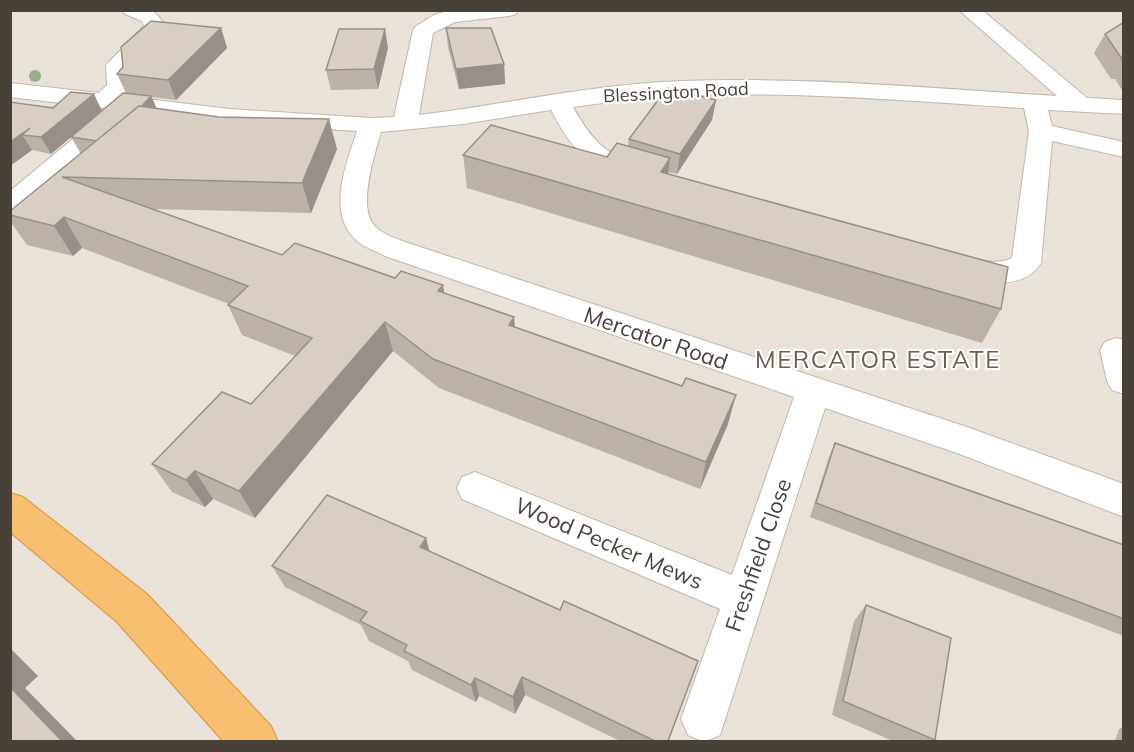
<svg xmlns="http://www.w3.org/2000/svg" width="1134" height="752" font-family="Mulish,sans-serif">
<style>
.residential{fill:#e8e2d8}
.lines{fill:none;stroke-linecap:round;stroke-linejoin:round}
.minor-casing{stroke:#c0b7ad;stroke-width:2}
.highway-casing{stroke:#d89340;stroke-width:2}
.minor{fill:#fff;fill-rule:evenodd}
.highway{fill:#f8bf71;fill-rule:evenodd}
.tree{fill:#9aaf82}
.wall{fill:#bbb1a8}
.shaded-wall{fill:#989088}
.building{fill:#d9cec3;stroke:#989088;stroke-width:1.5}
.labels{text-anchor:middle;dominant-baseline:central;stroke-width:4.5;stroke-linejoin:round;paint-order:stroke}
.far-street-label{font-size:18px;fill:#484138;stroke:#fff}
.street-label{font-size:22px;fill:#484138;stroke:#fff}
.neighbourhood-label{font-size:24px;letter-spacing:1.5px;fill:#6b5d50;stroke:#fff}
</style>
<rect width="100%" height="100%" fill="#f4f0ea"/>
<rect class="residential" x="11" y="11" width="1112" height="730"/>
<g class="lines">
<defs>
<g id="minor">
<path d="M 122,10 C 145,10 154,4 165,27 L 128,66 L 130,87 L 122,96 L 230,109 L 371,118 L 394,117 L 413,30 L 416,26 L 434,15 L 450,10 L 519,10 L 516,14 L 509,16 L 455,22 L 433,33 L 419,115 C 500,105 580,87 662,82 C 793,75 925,88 1057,96 L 959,10 L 982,10 L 1087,98 L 1124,100 L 1124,114 L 1048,110 L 1052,126 L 1124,142 L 1124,157 L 1052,141 L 1041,263 C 1022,293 979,282 952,274 L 947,267 L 952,260 C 972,254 992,268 1012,258 L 1029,131 L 1024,108 C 874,99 723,83 573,107 C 592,141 605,154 642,167 L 646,172 L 642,177 C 632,180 625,178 615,174 C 583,164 566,139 551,110 L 463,124 L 381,132 C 375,153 358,205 373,224 C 379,233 395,238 405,242 L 970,428 L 1124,484 L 1124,517 L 957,453 L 825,408 L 720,735 L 704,742 L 688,735 L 681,719 L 720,609 L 462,499 L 457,488 L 462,477 L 475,472 L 732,575 L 794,397 L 385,256 C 374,250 360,246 352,236 C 328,207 347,162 357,131 L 230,123 L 10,97 L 10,83 L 99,93 L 107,85 L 106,65 L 144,26 L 142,21 L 125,14 Z"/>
<path d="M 111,112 L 119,114 L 123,119 L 119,124 L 20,211 L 10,213 L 10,191 L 103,114 Z"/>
<path d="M 1116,338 L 1124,340 L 1124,394 L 1112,390 L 1107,381 L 1100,350 L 1105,342 Z"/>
</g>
<path id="highway" d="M 10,493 L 23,497 L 147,594 L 271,726 L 278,742 L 224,742 L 117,622 L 10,532 Z"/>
</defs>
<use href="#minor" class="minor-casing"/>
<use href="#highway" class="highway-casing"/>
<use href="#minor" class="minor"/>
<use href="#highway" class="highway"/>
</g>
<circle class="tree" cx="35" cy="76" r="6"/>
<g class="wall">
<path d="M 1124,22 L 1124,90 L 1122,90 L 1115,79 L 1111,79 L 1094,53 L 1105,34 Z"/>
<path d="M 221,28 L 227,48 L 176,100 L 152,97 L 157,109 L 337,149 L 311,213 L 153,209 L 282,255 L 395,278 L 514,317 L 515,327 L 728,424 L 700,489 L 439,388 L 393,351 L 255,518 L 213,499 L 205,507 L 172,492 L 152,464 L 251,404 L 295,356 L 242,335 L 228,305 L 229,304 L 82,248 L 73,256 L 27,245 L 10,221 L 10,211 L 81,154 L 71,137 L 126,93 L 117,74 Z"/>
<path d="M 446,28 L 504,64 L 505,84 L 459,89 L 448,48 Z"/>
<path d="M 388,48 L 378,89 L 331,90 L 326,70 Z"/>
<path d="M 716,100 L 712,120 L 677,174 L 668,172 L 668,174 L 1001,309 L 982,343 L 467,188 L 463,155 L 607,157 L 628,146 L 629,139 Z"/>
<path d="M 10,102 L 53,108 L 102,111 L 51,154 L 32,150 L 10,166 Z"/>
<path d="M 835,443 L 1124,545 L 1124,636 L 810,517 L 829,457 Z"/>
<path d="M 430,551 L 668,741 L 620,741 L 525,695 L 515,714 L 479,696 L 476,702 L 412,670 L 408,661 L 369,641 L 361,625 L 285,587 L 272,566 Z"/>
<path d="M 866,605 L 935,740 L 933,741 L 893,741 L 832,715 L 854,621 Z"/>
<path d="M 1124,727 L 1124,741 L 1115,741 L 1119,729 Z"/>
</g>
<g class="shaded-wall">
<path d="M 221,28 L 227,48 L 176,100 L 168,80 Z"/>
<path d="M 385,29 L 388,48 L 378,89 L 374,69 Z"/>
<path d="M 504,64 L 505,84 L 459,89 L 456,69 Z"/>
<path d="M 94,94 L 102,111 L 51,154 L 41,137 Z"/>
<path d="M 151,96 L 160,117 L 105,142 Z"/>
<path d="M 716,100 L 712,120 L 677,174 L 680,154 Z"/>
<path d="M 329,119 L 337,149 L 311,213 L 302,183 Z"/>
<path d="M 30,128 L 22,135 L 32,150 L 10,166 L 10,142 Z"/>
<path d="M 670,158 L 666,192 L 661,172 Z"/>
<path d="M 64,217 L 82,248 L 73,256 L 54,226 Z"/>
<path d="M 443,285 L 448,315 L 438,291 Z"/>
<path d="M 514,317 L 516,347 L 509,325 Z"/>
<path d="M 385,322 L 393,351 L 255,518 L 239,491 Z"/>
<path d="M 736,395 L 728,424 L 700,489 L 706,462 Z"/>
<path d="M 195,471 L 213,499 L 205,507 L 186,480 Z"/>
<path d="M 426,538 L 432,560 L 420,547 Z"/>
<path d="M 10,648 L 38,676 L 25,688 L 77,741 L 62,741 L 10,687 Z"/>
<path d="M 522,677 L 525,695 L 515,714 L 513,697 Z"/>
<path d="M 475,678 L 479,696 L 476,702 L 471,685 Z"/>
</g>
<g class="building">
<path d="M 151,21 L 221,28 L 168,80 L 117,74 L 123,67 L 121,47 Z"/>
<path d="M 1124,22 L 1124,59 L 1122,59 L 1105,34 Z"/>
<path d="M 446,28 L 491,28 L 504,64 L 456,69 Z"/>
<path d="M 339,29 L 385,29 L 374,69 L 326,70 Z"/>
<path d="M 667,88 L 716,100 L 680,154 L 629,139 Z"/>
<path d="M 71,92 L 94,94 L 41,137 L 22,135 L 30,128 L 10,142 L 10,102 L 53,108 Z"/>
<path d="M 123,93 L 151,96 L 141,107 L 139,106 L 97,141 L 71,137 Z"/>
<path d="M 139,106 L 219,117 L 329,119 L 302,183 L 62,177 L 282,255 L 295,243 L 395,278 L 401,271 L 443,285 L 438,291 L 514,317 L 509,325 L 682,386 L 686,378 L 736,395 L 706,462 L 433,359 L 385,322 L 239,491 L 195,471 L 186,480 L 152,464 L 222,392 L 251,404 L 312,338 L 228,305 L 248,286 L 64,217 L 54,226 L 10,215 L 10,211 Z"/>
<path d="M 491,125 L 607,157 L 617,143 L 670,158 L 661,172 L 1008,267 L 1001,309 L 463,155 Z"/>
<path d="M 835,443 L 1124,545 L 1124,619 L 816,503 Z"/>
<path d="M 327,495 L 426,538 L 420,547 L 560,610 L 564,601 L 698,661 L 668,741 L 655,741 L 522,677 L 513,697 L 475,678 L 471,685 L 404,651 L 407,645 L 360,621 L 367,612 L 272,566 Z"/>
<path d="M 866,605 L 951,638 L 935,740 L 843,701 Z"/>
<path d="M 10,687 L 62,741 L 10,741 Z"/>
</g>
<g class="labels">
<g class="far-street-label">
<text transform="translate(676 92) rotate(-3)">Blessington Road</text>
</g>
<g class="street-label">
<text transform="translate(656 338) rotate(19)">Mercator Road</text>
<text transform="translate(609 543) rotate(23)">Wood Pecker Mews</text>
<text transform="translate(758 555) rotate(-71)">Freshfield Close</text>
</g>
<g class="neighbourhood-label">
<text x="878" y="359">MERCATOR ESTATE</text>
</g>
</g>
<rect width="1134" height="752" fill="none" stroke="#484138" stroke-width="24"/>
</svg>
